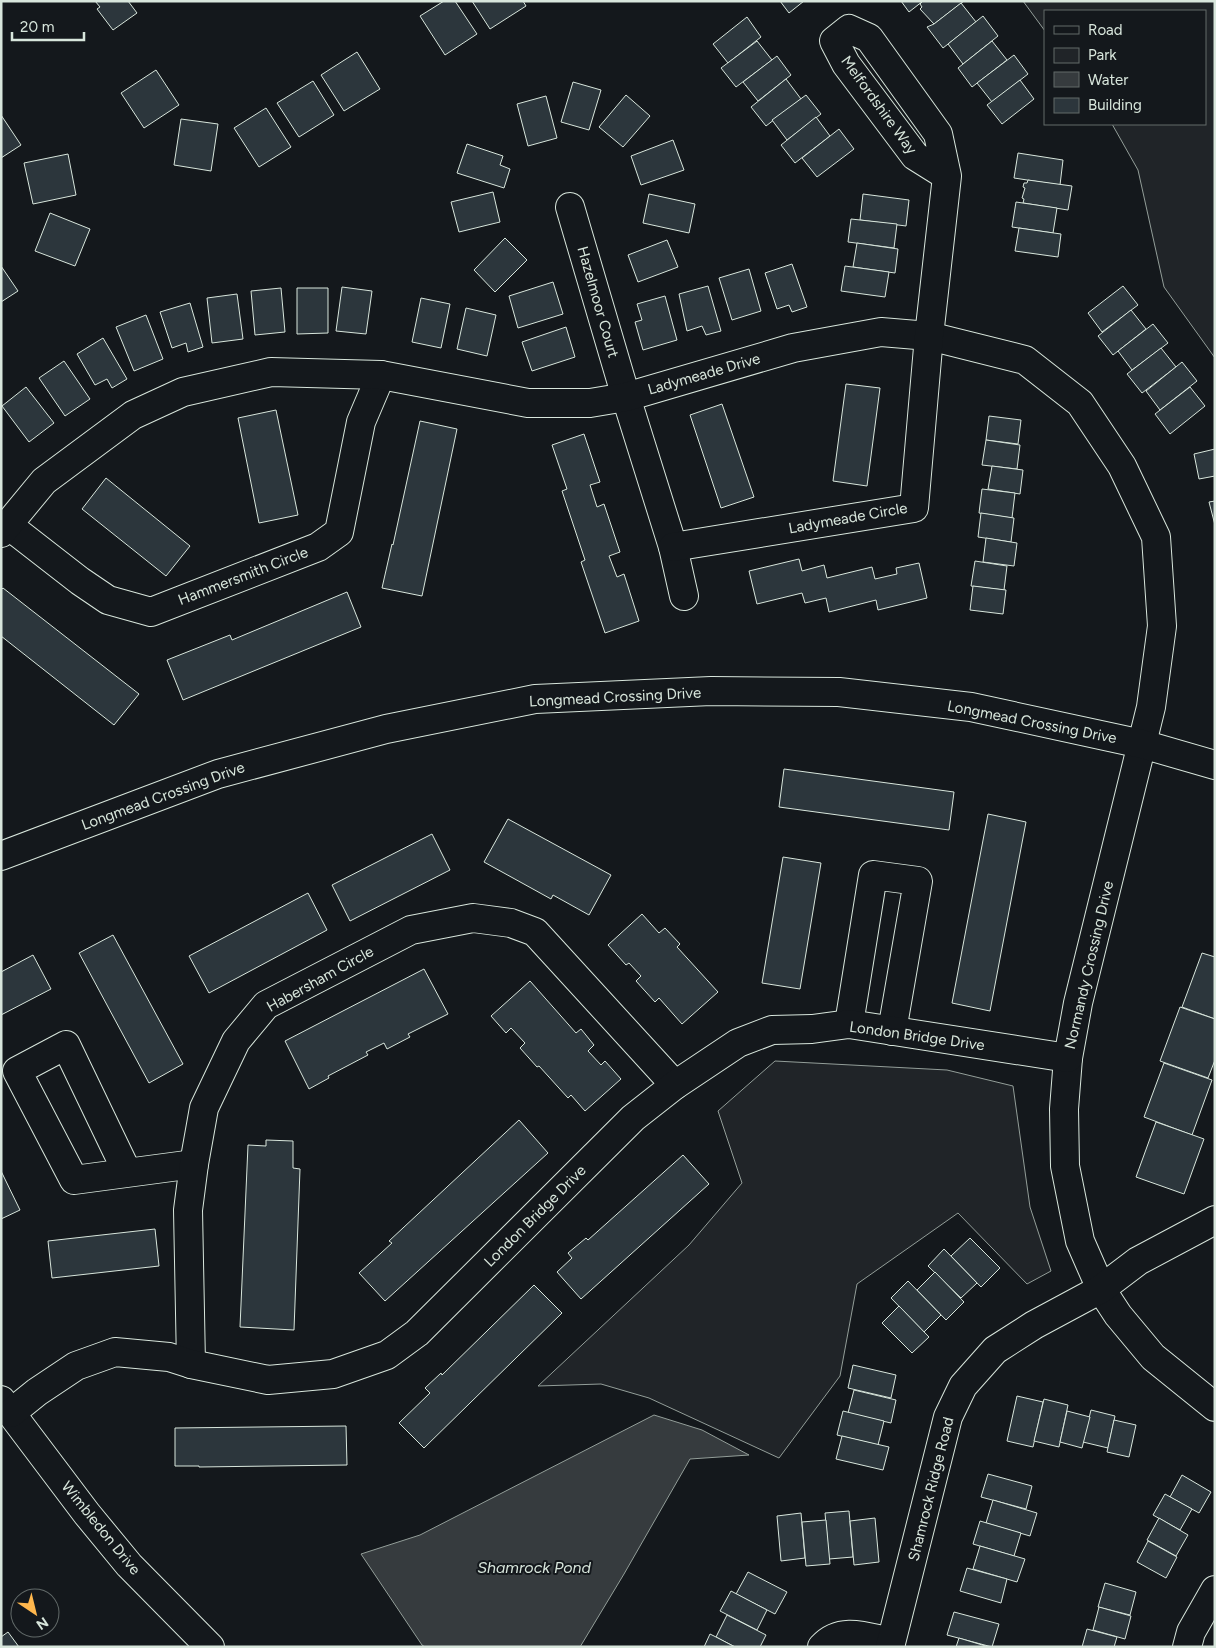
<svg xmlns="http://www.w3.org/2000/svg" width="1216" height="1648" font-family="Figtree,sans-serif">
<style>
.green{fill:#202428;stroke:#939e99}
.water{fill:#363b3e;stroke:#939e99}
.building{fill:#2c363c;stroke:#d8e6dc}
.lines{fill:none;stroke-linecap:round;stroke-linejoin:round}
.minor-casing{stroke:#d8e6dc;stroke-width:30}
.minor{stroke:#14181c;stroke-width:28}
.labels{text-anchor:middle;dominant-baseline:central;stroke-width:4;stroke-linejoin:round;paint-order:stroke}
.street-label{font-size:15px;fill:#d8e6dc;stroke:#14181c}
.water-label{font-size:16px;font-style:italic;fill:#d8e6dc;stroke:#14181c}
</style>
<rect width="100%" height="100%" fill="#14181c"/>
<g class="green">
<path d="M 1023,1 L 1215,1 L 1215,358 L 1164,287 L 1138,170 L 1112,124 L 1205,124 L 1205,11 L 1045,11 L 1045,31 Z"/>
<path d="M 775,1061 L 947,1070 L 1013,1086 L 1030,1207 L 1051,1271 L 1027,1284 L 958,1213 L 857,1284 L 840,1376 L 779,1458 L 649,1398 L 601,1384 L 538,1386 L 689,1245 L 742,1183 L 718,1111 Z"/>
</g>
<path class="water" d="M 654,1415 L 702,1430 L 749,1455 L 690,1459 L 624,1574 L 580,1647 L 425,1647 L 422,1645 L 361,1554 L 420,1535 Z"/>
<g class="building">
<path d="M 95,1 L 128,1 L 137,13 L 113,30 L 97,9 L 100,7 Z"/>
<path d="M 444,1 L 455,1 L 477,34 L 445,55 L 420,16 Z"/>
<path d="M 472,1 L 523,1 L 526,6 L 490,29 Z"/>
<path d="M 780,1 L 804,1 L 789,13 Z"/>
<path d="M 901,1 L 923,1 L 909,12 Z"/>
<path d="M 923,1 L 964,1 L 934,24 L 920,9 L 922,7 L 920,4 Z"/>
<path d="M 961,3 L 976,22 L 943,48 L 927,27 L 934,24 Z"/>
<path d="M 983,16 L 998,36 L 963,64 L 948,44 Z"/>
<path d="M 747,17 L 761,37 L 728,63 L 713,44 Z"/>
<path d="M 757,41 L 772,60 L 736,87 L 721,68 Z"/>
<path d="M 992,41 L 1007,60 L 972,87 L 958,68 Z"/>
<path d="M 357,52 L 380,89 L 344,111 L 321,75 Z"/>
<path d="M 1014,55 L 1028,74 L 992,102 L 977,83 Z"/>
<path d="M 777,56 L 791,75 L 758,101 L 743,82 Z"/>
<path d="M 156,70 L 179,105 L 144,128 L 121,93 Z"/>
<path d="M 786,79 L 801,99 L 766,126 L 751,107 Z"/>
<path d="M 1020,80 L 1034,99 L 1002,124 L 987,105 Z"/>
<path d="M 313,81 L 334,115 L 299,137 L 277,103 Z"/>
<path d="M 573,82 L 601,90 L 589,130 L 561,122 Z"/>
<path d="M 626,95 L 650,116 L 623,147 L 599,127 Z"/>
<path d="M 806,95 L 821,114 L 787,140 L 772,120 Z"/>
<path d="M 546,96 L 557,138 L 528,146 L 517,104 Z"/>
<path d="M 266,108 L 291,147 L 259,167 L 234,128 Z"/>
<path d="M 1,115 L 21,145 L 1,158 Z"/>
<path d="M 816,117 L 830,136 L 795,163 L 781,145 Z"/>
<path d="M 181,119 L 218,124 L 211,171 L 174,165 Z"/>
<path d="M 839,129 L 854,149 L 817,177 L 802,158 Z"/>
<path d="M 673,140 L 684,170 L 641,185 L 631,156 Z"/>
<path d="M 467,144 L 503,156 L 500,165 L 510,169 L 504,188 L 457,173 Z"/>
<path d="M 1018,153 L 1063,160 L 1060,185 L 1014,178 Z"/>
<path d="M 68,154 L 76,195 L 33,204 L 24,163 Z"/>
<path d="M 1028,180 L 1072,186 L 1068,210 L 1023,203 L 1024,199 L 1022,198 L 1025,188 L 1023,187 L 1024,183 L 1027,183 Z"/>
<path d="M 493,192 L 500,222 L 459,232 L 451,202 Z"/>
<path d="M 649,194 L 695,204 L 689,233 L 643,223 Z"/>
<path d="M 863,194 L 909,200 L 906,226 L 860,220 Z"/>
<path d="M 1016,202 L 1057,208 L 1053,233 L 1012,227 Z"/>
<path d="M 50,213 L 90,229 L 75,266 L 35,251 Z"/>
<path d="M 851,219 L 897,224 L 894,248 L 848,242 Z"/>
<path d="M 1019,228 L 1061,234 L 1058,257 L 1015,251 Z"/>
<path d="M 505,238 L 527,260 L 495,292 L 474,270 Z"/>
<path d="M 667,240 L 678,267 L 638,282 L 628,255 Z"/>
<path d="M 857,243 L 898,249 L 895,273 L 853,267 Z"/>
<path d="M 792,264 L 807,307 L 792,312 L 789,305 L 777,309 L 765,273 Z"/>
<path d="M 1,266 L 18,291 L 1,302 Z"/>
<path d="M 845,266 L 889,272 L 885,297 L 841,291 Z"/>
<path d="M 749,269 L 761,311 L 732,320 L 719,278 Z"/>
<path d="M 553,282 L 563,314 L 518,328 L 509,296 Z"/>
<path d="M 708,286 L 721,331 L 706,335 L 702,326 L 687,331 L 679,294 Z"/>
<path d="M 1123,286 L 1138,305 L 1102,332 L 1088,313 Z"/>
<path d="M 342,287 L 372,291 L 366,334 L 336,331 Z"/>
<path d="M 281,288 L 285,332 L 255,335 L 251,291 Z"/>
<path d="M 297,288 L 328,288 L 328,333 L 297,334 Z"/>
<path d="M 237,294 L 243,339 L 212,343 L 207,298 Z"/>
<path d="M 665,296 L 677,340 L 643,350 L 635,322 L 642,320 L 637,304 Z"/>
<path d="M 421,298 L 450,304 L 441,348 L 412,342 Z"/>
<path d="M 190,303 L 203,347 L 188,352 L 186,343 L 172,348 L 160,312 Z"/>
<path d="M 466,308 L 496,315 L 487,356 L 457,349 Z"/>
<path d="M 1131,310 L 1146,329 L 1113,355 L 1098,336 Z"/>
<path d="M 146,315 L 163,359 L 134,371 L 116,327 Z"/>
<path d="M 1153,324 L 1168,343 L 1132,370 L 1118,351 Z"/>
<path d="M 566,327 L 575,357 L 532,371 L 522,342 Z"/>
<path d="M 103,338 L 127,379 L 112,388 L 107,379 L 95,385 L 77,354 Z"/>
<path d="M 1161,348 L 1176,367 L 1142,393 L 1127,374 Z"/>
<path d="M 64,361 L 90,399 L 65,416 L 39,378 Z"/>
<path d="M 1182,362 L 1197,381 L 1160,410 L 1146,391 Z"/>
<path d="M 846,384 L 880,388 L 867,486 L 833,481 Z"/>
<path d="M 26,387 L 54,423 L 29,442 L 2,406 Z"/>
<path d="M 1190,387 L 1205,406 L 1170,434 L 1155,414 Z"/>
<path d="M 722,404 L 754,497 L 721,508 L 690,415 Z"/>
<path d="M 276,410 L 298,515 L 259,523 L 238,418 Z"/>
<path d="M 989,416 L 1021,420 L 1018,444 L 986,440 Z"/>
<path d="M 420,421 L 457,429 L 422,596 L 382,588 L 392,544 L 393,545 Z"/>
<path d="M 584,434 L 600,482 L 590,485 L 597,507 L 604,504 L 620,552 L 609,556 L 617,577 L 624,574 L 639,621 L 605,633 L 581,562 L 585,560 L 562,491 L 567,489 L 552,445 Z"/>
<path d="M 986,440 L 1020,445 L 1017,469 L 982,465 Z"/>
<path d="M 1215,449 L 1215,476 L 1199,479 L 1194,454 Z"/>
<path d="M 992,466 L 1023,470 L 1020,494 L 988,489 Z"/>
<path d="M 106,478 L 190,546 L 166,576 L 82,509 Z"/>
<path d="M 982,489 L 1015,493 L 1012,518 L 979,513 Z"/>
<path d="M 1215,501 L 1215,525 L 1209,502 Z"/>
<path d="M 981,513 L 1014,518 L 1011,542 L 978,537 Z"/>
<path d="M 986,538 L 1017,543 L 1014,566 L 983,562 Z"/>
<path d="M 799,559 L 802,571 L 824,565 L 827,578 L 872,567 L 875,579 L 897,574 L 896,568 L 919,563 L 927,598 L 878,610 L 876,600 L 829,612 L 826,598 L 805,603 L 802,593 L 757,604 L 749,571 Z"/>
<path d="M 975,561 L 1007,566 L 1004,590 L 971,586 Z"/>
<path d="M 973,586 L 1006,590 L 1003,614 L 970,610 Z"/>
<path d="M 3,588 L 139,694 L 114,725 L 1,636 L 1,590 Z"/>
<path d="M 347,592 L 361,627 L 183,700 L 167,660 L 230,635 L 232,640 Z"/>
<path d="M 784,769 L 954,792 L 949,830 L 779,807 Z"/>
<path d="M 988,814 L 1026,822 L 990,1011 L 952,1003 Z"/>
<path d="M 508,819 L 611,875 L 589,915 L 553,895 L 551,899 L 484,862 Z"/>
<path d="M 432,834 L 450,870 L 350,921 L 332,885 Z"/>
<path d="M 783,857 L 821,863 L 800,989 L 762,983 Z"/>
<path d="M 308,893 L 327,930 L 209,993 L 189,956 Z"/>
<path d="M 642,914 L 659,933 L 665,928 L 680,944 L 677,947 L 718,992 L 682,1024 L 659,998 L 655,1002 L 636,981 L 641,976 L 629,963 L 626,965 L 608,945 Z"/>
<path d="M 113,935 L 183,1064 L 149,1083 L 79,953 Z"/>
<path d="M 1202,953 L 1215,957 L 1215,1019 L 1182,1007 Z"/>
<path d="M 33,955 L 51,989 L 1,1015 L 1,972 Z"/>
<path d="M 424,969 L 448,1014 L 408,1034 L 410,1037 L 387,1049 L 384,1043 L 366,1052 L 368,1055 L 328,1076 L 329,1078 L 309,1089 L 285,1041 Z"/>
<path d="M 530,981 L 576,1033 L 581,1029 L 594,1045 L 588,1051 L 601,1065 L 605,1061 L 621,1079 L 585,1111 L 571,1095 L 568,1098 L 539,1066 L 537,1067 L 520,1048 L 525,1043 L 511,1028 L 506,1033 L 491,1016 Z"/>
<path d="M 1180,1007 L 1215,1019 L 1215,1060 L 1208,1078 L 1160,1061 Z"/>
<path d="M 1164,1063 L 1212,1080 L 1192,1135 L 1144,1117 Z"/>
<path d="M 519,1120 L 548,1153 L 385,1301 L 359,1273 L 392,1243 L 389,1241 Z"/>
<path d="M 1156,1122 L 1204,1139 L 1184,1194 L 1136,1177 Z"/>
<path d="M 266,1140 L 293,1141 L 293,1168 L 300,1169 L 294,1330 L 240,1327 L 248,1145 L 266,1146 Z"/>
<path d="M 683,1155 L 709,1184 L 581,1299 L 557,1272 L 572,1258 L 568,1253 L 586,1238 L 588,1240 Z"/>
<path d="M 1,1171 L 20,1210 L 1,1219 Z"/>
<path d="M 155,1229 L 159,1266 L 52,1278 L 48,1241 Z"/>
<path d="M 970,1238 L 1000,1268 L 981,1287 L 951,1256 Z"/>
<path d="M 944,1249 L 977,1283 L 961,1298 L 928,1266 Z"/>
<path d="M 935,1272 L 964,1302 L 946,1320 L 917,1290 Z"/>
<path d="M 908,1281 L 941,1315 L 924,1332 L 891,1298 Z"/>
<path d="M 534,1285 L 562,1313 L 424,1448 L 399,1423 L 430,1393 L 425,1388 L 441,1373 L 442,1375 Z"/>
<path d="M 899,1306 L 929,1337 L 912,1353 L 882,1323 Z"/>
<path d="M 853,1365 L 896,1375 L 891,1398 L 848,1388 Z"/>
<path d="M 854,1390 L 896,1400 L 891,1423 L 848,1413 Z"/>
<path d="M 1017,1396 L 1043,1402 L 1033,1447 L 1007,1441 Z"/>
<path d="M 1044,1399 L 1068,1405 L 1059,1447 L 1034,1441 Z"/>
<path d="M 1091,1410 L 1115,1416 L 1108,1448 L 1083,1442 Z"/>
<path d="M 843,1411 L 884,1421 L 878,1445 L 837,1435 Z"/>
<path d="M 1067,1411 L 1090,1417 L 1082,1448 L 1060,1442 Z"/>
<path d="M 1114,1420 L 1136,1425 L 1129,1457 L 1107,1452 Z"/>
<path d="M 346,1426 L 347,1465 L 199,1467 L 199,1466 L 175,1466 L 175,1428 Z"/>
<path d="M 842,1436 L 889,1447 L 883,1470 L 836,1459 Z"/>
<path d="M 988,1474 L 1032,1486 L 1026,1509 L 981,1497 Z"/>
<path d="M 1182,1475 L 1211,1492 L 1199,1513 L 1170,1497 Z"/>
<path d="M 1165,1494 L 1192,1509 L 1180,1530 L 1153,1515 Z"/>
<path d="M 993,1500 L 1037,1513 L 1030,1536 L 986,1523 Z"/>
<path d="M 849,1511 L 853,1557 L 829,1559 L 825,1513 Z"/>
<path d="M 801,1513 L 805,1558 L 781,1561 L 777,1516 Z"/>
<path d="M 875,1518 L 879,1562 L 854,1565 L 850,1521 Z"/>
<path d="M 1159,1518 L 1188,1535 L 1176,1556 L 1147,1540 Z"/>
<path d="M 826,1520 L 830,1564 L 806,1566 L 802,1522 Z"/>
<path d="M 980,1521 L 1021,1533 L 1014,1556 L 973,1544 Z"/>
<path d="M 1148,1541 L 1177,1557 L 1166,1578 L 1137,1562 Z"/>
<path d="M 980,1546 L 1025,1559 L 1017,1582 L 973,1569 Z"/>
<path d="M 967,1568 L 1007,1579 L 1001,1603 L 960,1591 Z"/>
<path d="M 748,1572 L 787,1592 L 775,1614 L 736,1594 Z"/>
<path d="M 1105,1583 L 1136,1592 L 1130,1615 L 1098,1607 Z"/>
<path d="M 731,1591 L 767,1610 L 757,1630 L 720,1611 Z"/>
<path d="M 1099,1607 L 1131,1616 L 1125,1639 L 1093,1630 Z"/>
<path d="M 954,1612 L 999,1624 L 992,1647 L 947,1635 Z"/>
<path d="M 727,1615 L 766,1635 L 760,1647 L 735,1647 L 716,1637 Z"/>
<path d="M 1087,1629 L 1117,1637 L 1114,1647 L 1082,1647 Z"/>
<path d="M 8,1632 L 19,1647 L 1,1647 L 1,1637 Z"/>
<path d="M 710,1634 L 716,1637 L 735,1647 L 704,1647 Z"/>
<path d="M 959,1638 L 989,1647 L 956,1647 Z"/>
</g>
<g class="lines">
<defs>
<g id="minor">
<path d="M 570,207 L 626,397 L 673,547 L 684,596"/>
<path d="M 8,525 L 80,581 L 108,600 L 151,612 L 318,547 L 339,532 L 361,422 L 381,375"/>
<path d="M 1,533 L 44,481 L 133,415 L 183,392 L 271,372 L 381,375 L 528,403 L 590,403 L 626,397 L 793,348 L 881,332 L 929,336 L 1025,360 L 1080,403 L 1122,466 L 1156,537 L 1162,626 L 1151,707 L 1078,1003 L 1068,1058 L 1064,1109 L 1065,1166 L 1080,1241 L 1101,1289 L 1118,1315 L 1153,1357 L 1215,1407"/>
<path d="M 673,547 L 914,508 L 929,336 L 947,176 L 938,134 L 869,38 L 849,29 L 834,41 L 846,64 L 915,156 L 947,176"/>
<path d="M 1,856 L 218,774 L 386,729 L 535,699 L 711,691 L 839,692 L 971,707 L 1142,744 L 1215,765"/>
<path d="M 849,1024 L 873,875 L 918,881 L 892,1031"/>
<path d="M 127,1172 L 66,1045 L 17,1071 L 74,1180 L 194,1164"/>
<path d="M 191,1364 L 188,1210 L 194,1164 L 204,1108 L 236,1041 L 266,1005 L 411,930 L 473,918 L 511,923 L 535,932 L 675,1085"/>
<path d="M 1,1400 L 87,1514 L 129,1565 L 210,1647"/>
<path d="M 11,1413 L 37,1392 L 76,1366 L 115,1352 L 169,1357 L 191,1364 L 268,1380 L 333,1374 L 387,1355 L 417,1333 L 633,1118 L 675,1085 L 738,1043 L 772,1030 L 812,1029 L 849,1024 L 1068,1058"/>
<path d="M 822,1647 C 841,1626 867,1637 891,1642"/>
<path d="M 890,1647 L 948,1417 L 963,1386 L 995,1350 L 1034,1325 L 1101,1289 L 1138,1261 L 1215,1220"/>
<path d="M 1187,1647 L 1191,1632 L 1215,1590"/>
</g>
</defs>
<use href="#minor" class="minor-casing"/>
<use href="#minor" class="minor"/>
</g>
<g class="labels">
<g class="street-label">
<text transform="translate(879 105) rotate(54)">Melfordshire Way</text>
<text transform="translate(598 302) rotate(74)">Hazelmoor Court</text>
<text transform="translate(704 374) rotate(-16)">Ladymeade Drive</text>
<text transform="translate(848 518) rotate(-10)">Ladymeade Circle</text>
<text transform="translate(243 576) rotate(-21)">Hammersmith Circle</text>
<text transform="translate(615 697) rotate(-3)">Longmead Crossing Drive</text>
<text transform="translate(1032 722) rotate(11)">Longmead Crossing Drive</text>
<text transform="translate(163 796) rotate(-20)">Longmead Crossing Drive</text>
<text transform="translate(1089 965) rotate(-77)">Normandy Crossing Drive</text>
<text transform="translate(320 979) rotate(-29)">Habersham Circle</text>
<text transform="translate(917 1036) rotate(8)">London Bridge Drive</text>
<text transform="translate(535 1216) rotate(-45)">London Bridge Drive</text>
<text transform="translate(931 1489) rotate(-76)">Shamrock Ridge Road</text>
<text transform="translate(101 1528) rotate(51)">Wimbledon Drive</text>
</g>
<g class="water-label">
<text x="534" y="1567">Shamrock Pond</text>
</g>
</g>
<rect width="1216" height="1648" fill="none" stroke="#d8e6dc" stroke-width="5"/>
<rect x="1044" y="10" width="162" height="115" fill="#14181c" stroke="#626a69"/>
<rect x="1054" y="26" width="25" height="8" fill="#14181c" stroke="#626a69"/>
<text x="1088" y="35" font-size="15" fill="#d8e6dc">Road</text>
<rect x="1054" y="48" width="25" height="15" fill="#202428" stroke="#626a69"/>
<text x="1088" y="60" font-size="15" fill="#d8e6dc">Park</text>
<rect x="1054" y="72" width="25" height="15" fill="#363b3e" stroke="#626a69"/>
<text x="1088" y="85" font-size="15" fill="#d8e6dc">Water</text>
<rect x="1054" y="98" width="25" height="15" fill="#2c363c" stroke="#626a69"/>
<text x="1088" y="110" font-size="15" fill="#d8e6dc">Building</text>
<g transform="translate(35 1613) rotate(145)"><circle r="24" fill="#14181c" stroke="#626a69"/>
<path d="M0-4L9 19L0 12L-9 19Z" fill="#ffb74d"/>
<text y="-8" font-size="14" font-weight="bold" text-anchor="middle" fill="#d8e6dc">N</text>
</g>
<path d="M12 32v8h72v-8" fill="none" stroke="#d8e6dc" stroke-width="2.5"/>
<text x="20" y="32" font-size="15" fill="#d8e6dc" stroke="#14181c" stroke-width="4" paint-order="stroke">20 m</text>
</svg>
